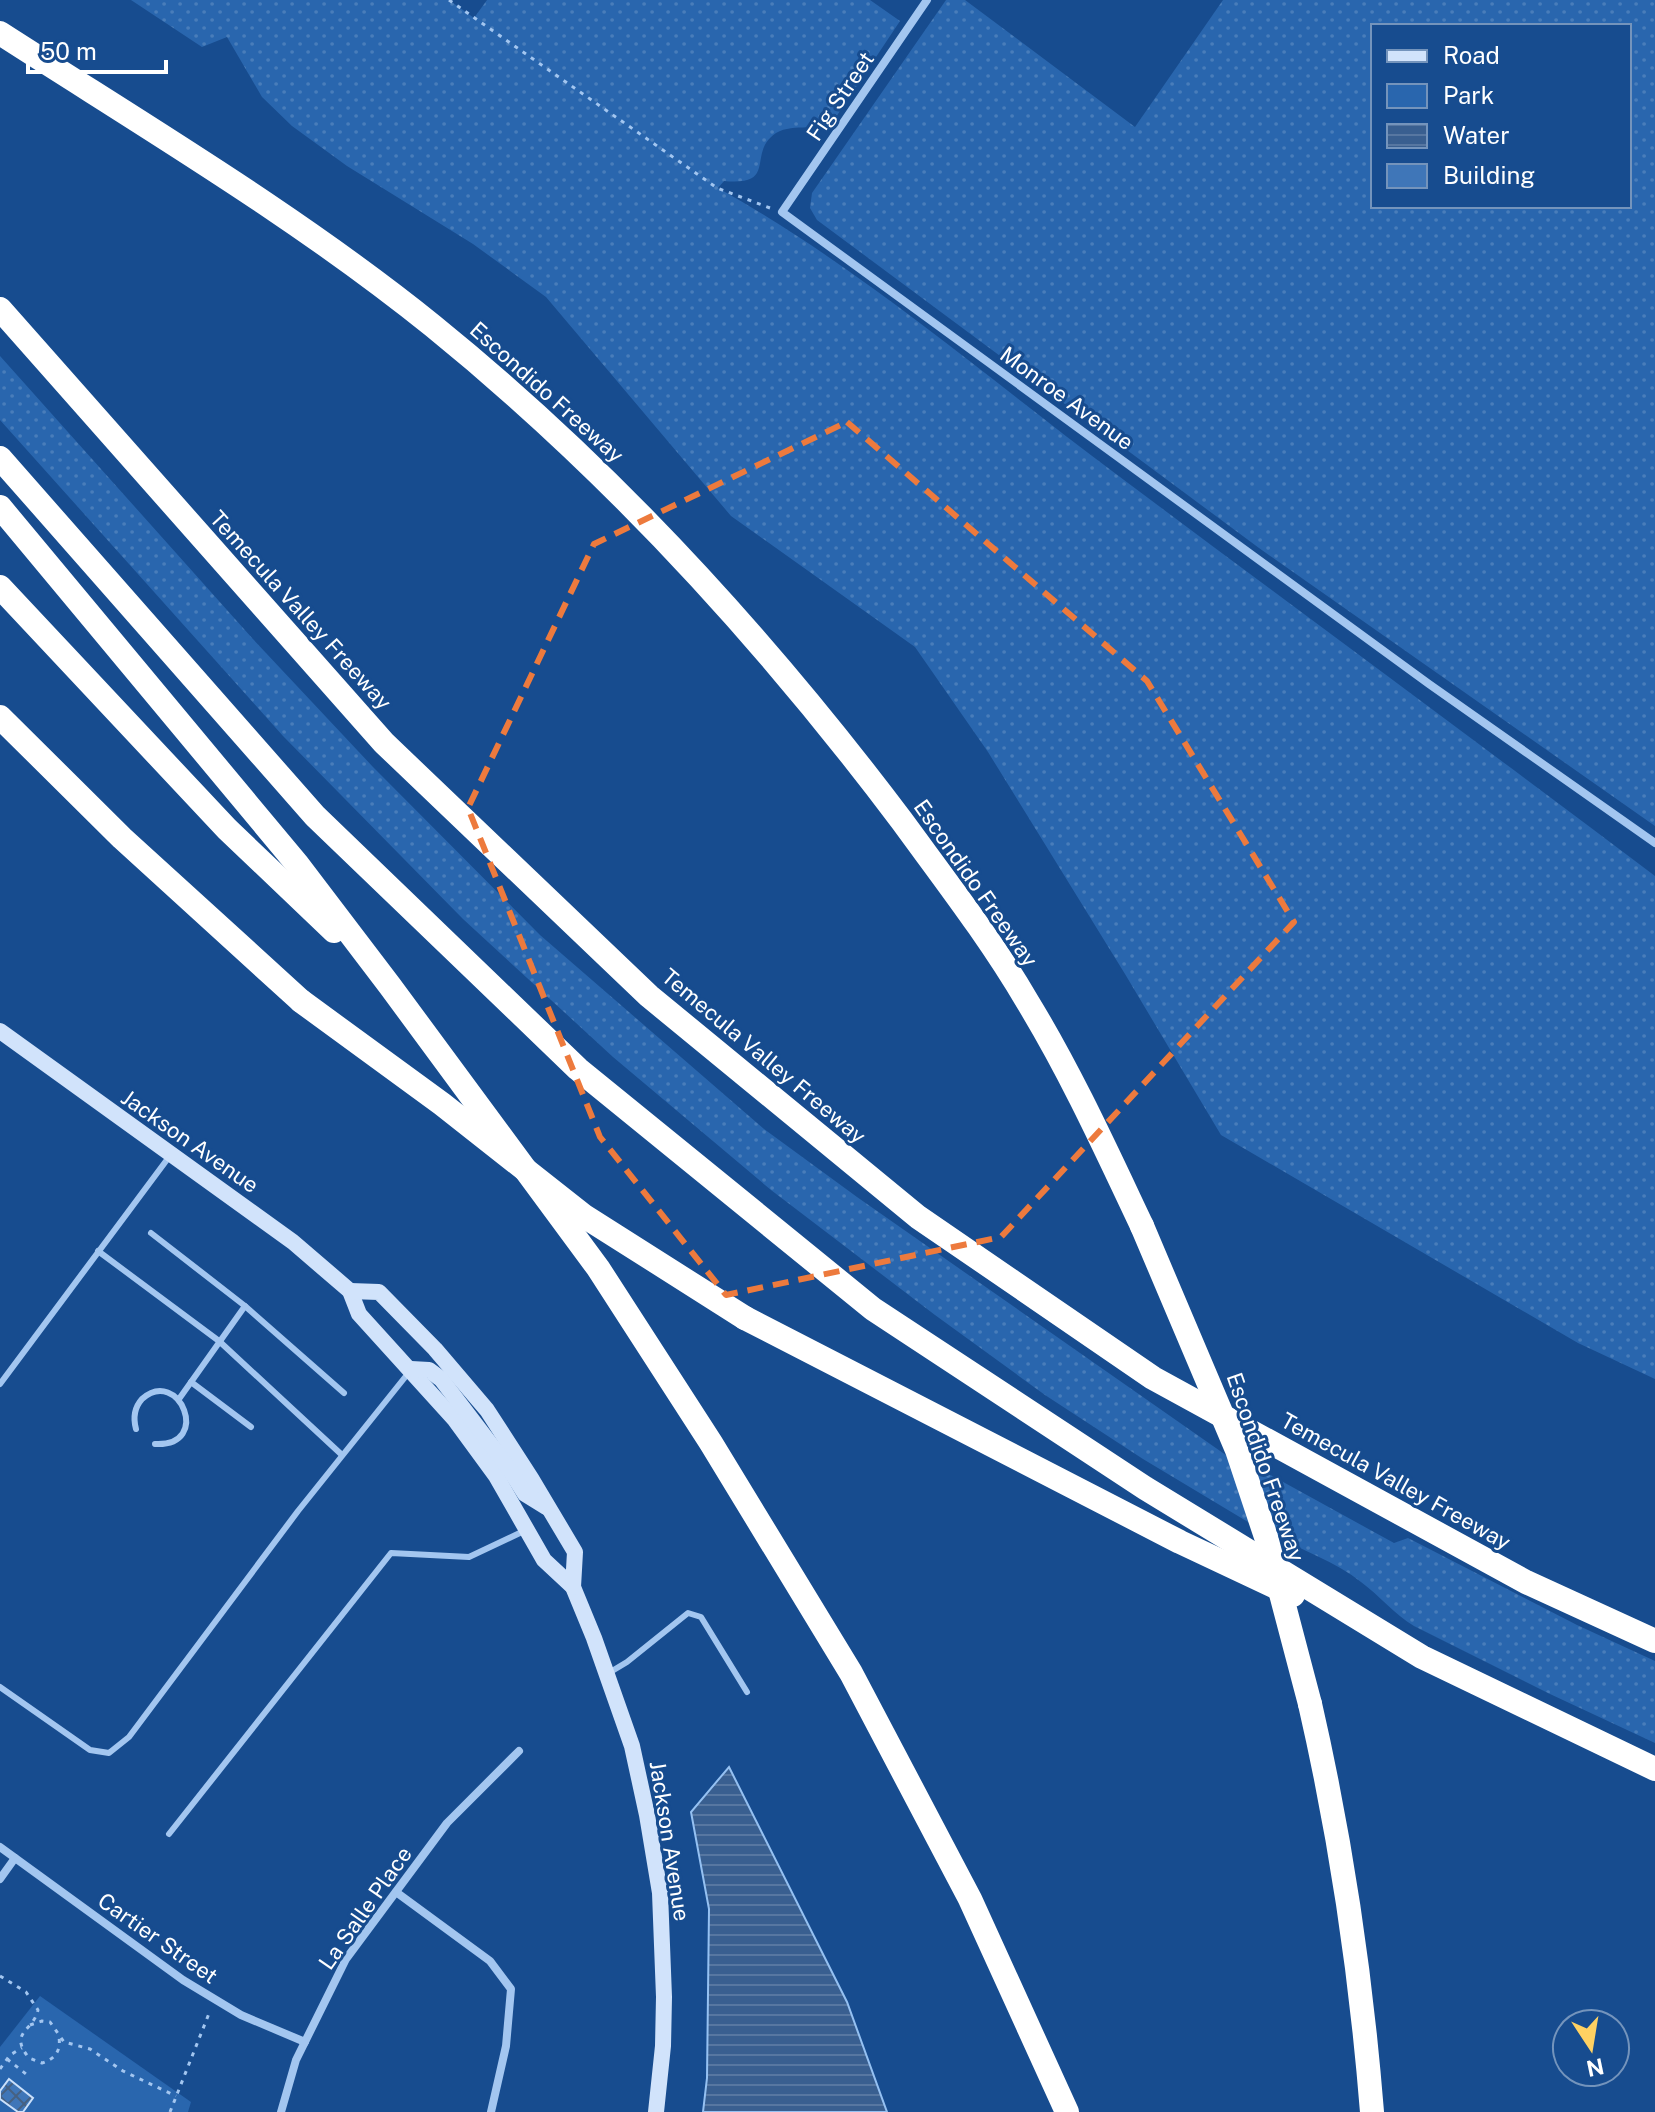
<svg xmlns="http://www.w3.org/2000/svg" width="1655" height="2112" font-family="'Public Sans',sans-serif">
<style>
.grass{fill:url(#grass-dots);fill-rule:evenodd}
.park{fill:#2966ae}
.water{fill:url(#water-rules);stroke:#95c1f2;stroke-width:2}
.building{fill:url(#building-cross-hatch);stroke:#cae0fb;stroke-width:2}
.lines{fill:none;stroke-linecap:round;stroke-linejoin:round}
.path{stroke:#a3c6f0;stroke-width:3;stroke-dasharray:4 6;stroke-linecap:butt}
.service{stroke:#a3c6f0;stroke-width:6}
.minor{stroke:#a3c6f0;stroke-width:8}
.secondary{stroke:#d1e3fb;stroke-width:16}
.motorway{stroke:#fff;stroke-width:24}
.motorway-bridge{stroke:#fff;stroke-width:24}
.marked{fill:none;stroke:#ed7a3d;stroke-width:6;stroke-dasharray:16 10;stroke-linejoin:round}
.labels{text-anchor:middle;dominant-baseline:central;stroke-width:6;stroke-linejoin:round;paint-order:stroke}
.street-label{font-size:22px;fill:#fff;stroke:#174c8f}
</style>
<defs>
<pattern id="grass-dots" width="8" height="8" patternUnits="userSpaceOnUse" patternTransform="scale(2)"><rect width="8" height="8" fill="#2966ae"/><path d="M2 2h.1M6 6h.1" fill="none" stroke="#497dba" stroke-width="1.8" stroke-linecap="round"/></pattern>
<pattern id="water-rules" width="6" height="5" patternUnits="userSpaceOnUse" patternTransform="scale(2)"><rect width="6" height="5" fill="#395f90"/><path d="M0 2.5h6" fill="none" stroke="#5777a1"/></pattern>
<pattern id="building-cross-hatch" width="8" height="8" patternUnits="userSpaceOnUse" patternTransform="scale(2)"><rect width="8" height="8" fill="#3f76b8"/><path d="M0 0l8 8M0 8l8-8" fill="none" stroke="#466182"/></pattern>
</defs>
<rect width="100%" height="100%" fill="#174c8f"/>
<g class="grass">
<path d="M 131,0 L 449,0 L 474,18 L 487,0 L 870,0 L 900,21 L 836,117 C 818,134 795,122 776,133 C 746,153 779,186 724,181 L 718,188 C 861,268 985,376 1116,474 C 1295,608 1476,741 1655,876 L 1655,1379 L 1578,1343 L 1221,1135 L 1125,974 L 988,752 L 915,647 L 731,516 L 546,297 L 473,244 L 347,166 L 292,126 L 262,97 L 227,37 L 202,47 Z"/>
<path d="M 946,0 L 965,0 L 1135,127 L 1223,0 L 1655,0 L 1655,826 L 1259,548 L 817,220 L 810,208 L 812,193 ZM 1629,26 L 1629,206 L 1373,206 L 1373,26 Z"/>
<path d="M 0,356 L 252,638 L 373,767 L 540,935 L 764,1129 L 857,1197 L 1233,1460 L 1258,1528 L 1143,1459 L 1045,1395 L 935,1315 L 771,1190 L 613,1057 L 463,919 L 283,736 L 0,420 Z"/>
<path d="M 1243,1460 L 1394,1543 L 1408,1538 L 1577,1625 L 1655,1661 L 1655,1743 L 1550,1694 L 1414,1626 C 1394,1614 1380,1596 1361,1582 C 1336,1562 1302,1550 1273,1535 Z"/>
</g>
<path class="park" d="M 40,1996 L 191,2102 L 188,2112 L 0,2112 L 0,2047 Z"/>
<path class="water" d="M 729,1767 L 847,2002 L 887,2112 L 703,2112 L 707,2078 L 709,1909 L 691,1812 Z"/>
<path class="building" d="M 9,2079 L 33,2098 L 23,2112 L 18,2112 L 0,2099 L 0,2091 Z"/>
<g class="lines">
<g class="path">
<path d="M 449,0 L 717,188 L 770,208"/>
<path d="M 0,1976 L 26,1992 L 38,2010 C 33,2032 8,2032 29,2058 L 42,2063 C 55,2059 61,2051 59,2037"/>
<path d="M 30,2025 L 42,2021 L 50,2022 L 64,2042 L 90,2049 L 123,2071 L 176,2096"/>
<path d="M 7,2059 L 26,2074"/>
<path d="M 0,2069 L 10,2055 L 22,2048"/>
<path d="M 170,2112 L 210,2011"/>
</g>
<g class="service">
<path d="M 151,1233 L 245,1306"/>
<path d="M 98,1251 L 219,1341 L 342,1455"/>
<path d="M 191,1382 L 251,1427"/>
<path d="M 0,1384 L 169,1157"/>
<path d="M 179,1399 L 245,1306 L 344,1393"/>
<path d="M 136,1429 C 133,1418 134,1408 142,1399 C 179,1366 213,1447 155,1444"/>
<path d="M 607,1674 L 627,1662 L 688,1613 L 701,1617 L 747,1692"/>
<path d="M 0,1687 L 90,1750 L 109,1753 L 129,1737 L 298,1511 L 410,1371"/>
<path d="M 169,1834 L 391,1553 L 469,1557 L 524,1531"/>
</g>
<g class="minor">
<path d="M 927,0 L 782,212 L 1429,684 L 1655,843"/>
<path d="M 0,1847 L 183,1980 L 241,2015 L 305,2042"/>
<path d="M 0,1879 L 15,1858"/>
<path d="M 396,1892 L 490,1961 L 511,1989 L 506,2046 L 491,2112"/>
<path d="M 281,2112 L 296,2060 L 346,1959 L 447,1823 L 519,1751"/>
</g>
<g class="secondary">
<path d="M 0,1031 L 293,1242 L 350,1291 L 359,1314 L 455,1420 L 496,1476 L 544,1560 L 573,1587 L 594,1638 L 632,1746 L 647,1815 L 660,1893 L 664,1997 L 663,2046 L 656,2112"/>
<path d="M 350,1291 L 379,1292 L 435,1349 L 487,1410 L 531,1478 L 575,1552 L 573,1587"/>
<path d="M 411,1369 L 429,1370 L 441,1379 L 508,1467 L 525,1494 L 546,1507"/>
</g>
<g class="motorway">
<path d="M 0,33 C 146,127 298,217 433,326 C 611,470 765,639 902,821 C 945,880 990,938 1027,1001 C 1071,1073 1106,1150 1142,1226"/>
<path d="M 0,309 L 384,743 L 649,996 L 918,1217 L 1153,1378 L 1526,1582 L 1655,1641"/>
<path d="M 0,458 L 315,816 L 578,1069 L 873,1309 L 1145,1488 L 1422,1657 L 1655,1769"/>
<path d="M 0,507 L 298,865 L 390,986 L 598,1268 L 711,1443 L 851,1673 L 970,1899 L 1067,2112"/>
<path d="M 0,587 L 227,829 L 334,931"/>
<path d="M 0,717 L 122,838 L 301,1001"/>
<path d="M 745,1318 L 1180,1542 L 1293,1595"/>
<path d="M 1310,1704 C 1341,1839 1361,1974 1372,2112"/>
</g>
<g class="motorway-bridge">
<path d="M 301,1001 L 442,1104 L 584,1216 L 745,1318"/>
<path d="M 1142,1226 L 1237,1450 L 1266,1537 L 1310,1704"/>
</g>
</g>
<path class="marked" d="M 847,422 L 1147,681 L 1294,922 L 1001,1237 L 726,1295 L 600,1137 L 468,808 L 594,544 Z"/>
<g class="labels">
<g class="street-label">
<text transform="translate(840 96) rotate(-56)">Fig Street</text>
<text transform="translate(547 392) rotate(42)">Escondido Freeway</text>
<text transform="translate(1067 398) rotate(36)">Monroe Avenue</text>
<text transform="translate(301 610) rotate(48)">Temecula Valley Freeway</text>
<text transform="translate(976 883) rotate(55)">Escondido Freeway</text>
<text transform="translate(764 1056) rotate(40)">Temecula Valley Freeway</text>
<text transform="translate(190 1141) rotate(35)">Jackson Avenue</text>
<text transform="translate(1266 1467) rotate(71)">Escondido Freeway</text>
<text transform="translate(1396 1481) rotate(29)">Temecula Valley Freeway</text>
<text transform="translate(670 1841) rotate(81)">Jackson Avenue</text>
<text transform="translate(365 1908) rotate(-55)">La Salle Place</text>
<text transform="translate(158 1938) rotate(35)">Cartier Street</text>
</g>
</g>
<rect x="1371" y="24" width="260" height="184" fill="#174c8f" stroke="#7494bc" stroke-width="2"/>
<rect x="1387" y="50" width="40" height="12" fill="#d1e3fb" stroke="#7494bc" stroke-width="2"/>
<text x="1443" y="64" font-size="24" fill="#ffffff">Road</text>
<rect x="1387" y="84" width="40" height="24" fill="#2966ae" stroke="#7494bc" stroke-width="2"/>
<text x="1443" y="104" font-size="24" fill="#ffffff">Park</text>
<rect x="1387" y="124" width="40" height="24" fill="url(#water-rules)" stroke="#7494bc" stroke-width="2"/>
<text x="1443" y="144" font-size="24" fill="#ffffff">Water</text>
<rect x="1387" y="164" width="40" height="24" fill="#3f76b8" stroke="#7494bc" stroke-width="2"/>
<text x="1443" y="184" font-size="24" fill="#ffffff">Building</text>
<g transform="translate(1591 2048) rotate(168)"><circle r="38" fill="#174c8f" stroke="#7494bc" stroke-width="2"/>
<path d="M0-6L14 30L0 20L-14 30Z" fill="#ffd162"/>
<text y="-12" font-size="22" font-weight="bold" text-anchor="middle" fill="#ffffff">N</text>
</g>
<path d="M28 60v12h138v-12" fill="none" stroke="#ffffff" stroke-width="4"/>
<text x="40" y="60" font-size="24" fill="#ffffff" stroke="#174c8f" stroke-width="6" paint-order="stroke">50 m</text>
</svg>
